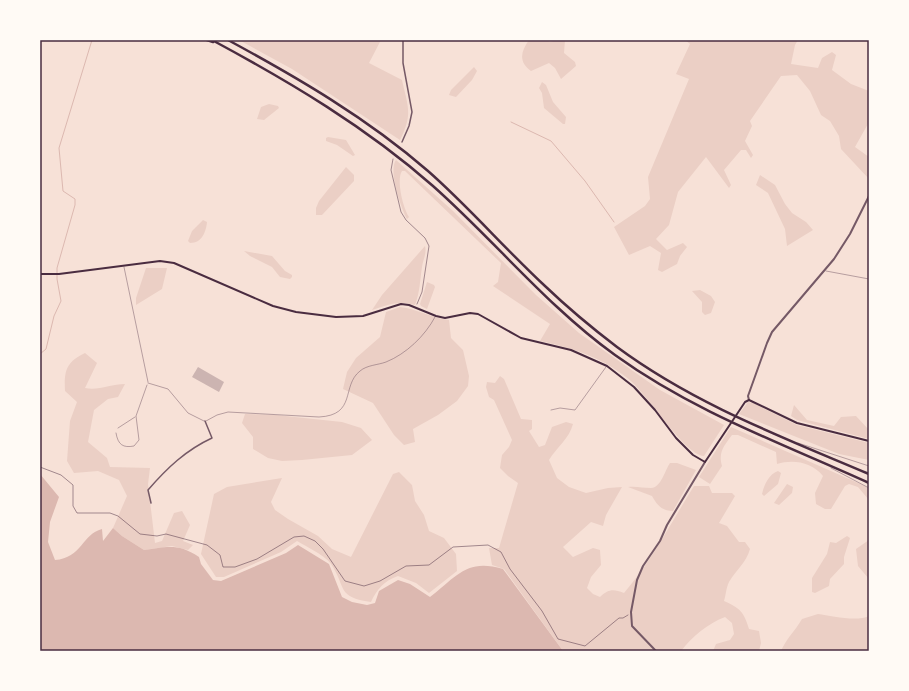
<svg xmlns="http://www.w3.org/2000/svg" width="909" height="691" viewBox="0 0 909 691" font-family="'Noto Sans',sans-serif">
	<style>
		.green { fill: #ebcfc5 }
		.water { fill: #dcb8b0 }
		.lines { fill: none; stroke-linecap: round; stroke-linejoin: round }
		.stream { stroke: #dcb8b0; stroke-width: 1 }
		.building { fill: #ccb4b1 }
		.path { stroke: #4a2c40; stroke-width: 0.5 }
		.service { stroke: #755966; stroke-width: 0.5 }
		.minor { stroke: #755966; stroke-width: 1.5 }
		.tertiary { stroke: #755966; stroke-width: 2 }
		.secondary { stroke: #4a2c40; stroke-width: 2 }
		.motorway { stroke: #4a2c40; stroke-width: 2.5 }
		.neatline { fill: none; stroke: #4a2c40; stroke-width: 1.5 }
	</style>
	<rect width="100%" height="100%" fill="#f7e1d7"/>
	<!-- green -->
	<path class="green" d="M239,40H381L369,63L402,80C408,107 413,114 400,140L292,69Z
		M529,40H547L550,42L556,40H565L564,53L575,62L576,66L561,79L555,68L549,63L531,71C518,62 521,51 529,40Z
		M685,40H798L795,45L791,64L818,68L822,58L832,52L836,55L832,70L851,84L869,91V122L855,147L869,157V179L841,149L839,136L830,121L821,115L810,91L797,75L781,76L750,121L752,126L745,141L753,155L751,158L746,150H741L724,170L731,185L729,188L706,157L678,192L669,225L656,239L667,250L683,243L687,247L680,256L677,264L662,272L658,270L661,253L650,246L629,255L614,227L645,206L650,199L648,177L689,79L676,74L690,44Z
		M474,67L477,71L472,80L456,97L449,95L451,90Z
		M542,82L546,85L553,102L566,117L565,124H563L544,108L542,93L539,88Z
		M269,104L278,106L279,108L264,120L257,119L261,107Z
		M328,137L346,140L355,155L353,156L337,145L326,141V138Z
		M396,160L453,211L536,295L579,333L660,390L724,425L704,456C683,454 647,392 626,377C599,356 572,348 540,341L550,324L493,286L498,282L501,263L405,171H402C396,180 403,208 409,217L407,219C401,208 388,171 396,160Z
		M346,167L354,175V181L322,215H316V208L319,201Z
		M760,175L775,185L785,204L792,213L806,222L813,230L787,246L785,229L768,193L756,185Z
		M203,220L207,222C206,232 202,243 190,243L188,241L192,231Z
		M425,246C427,254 423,259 422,267C420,280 420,292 415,305C399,300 387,305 372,310L382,295Z
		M244,251L272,256L285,271L292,275V277L290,279L280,277L272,267L250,256Z
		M146,268H167L162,289L136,305V298Z
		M427,282L434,285L435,287L427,309L421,306L420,304Z
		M700,290L711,296L715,302L711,313L705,315L702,312V302L692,291Z
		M400,307C417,309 432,318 449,320L451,338L463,350L469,376L468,386L457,401L438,415L413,429L415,442L404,445L394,435L373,403L343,389L347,372L356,358L380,337L386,312Z
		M85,353L97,363L85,388C98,391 111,384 125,384L118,397L108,399L94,410L88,442L107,458L110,467L150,468L148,484L155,543L162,541L174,513L182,511L190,525L183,541L193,545L188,550L172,546L144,550L122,536L113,528L127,496L119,480L98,471L74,473L67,461L70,421L77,402L65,391C64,371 66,362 85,353Z
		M500,376L504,379L521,419L532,420V429L529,431L539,447L545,445L552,427L566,422L573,424C569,439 557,447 549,460L557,478L569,487L586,493L608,488L622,487L606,515L603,526L591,522L563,547L573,557L593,548L600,550L601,565L591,577L587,588L593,594L600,597C609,589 613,589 624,593C652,560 671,523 694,486H709L712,493H732L735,496L719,523L727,526L739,542H745L750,549C746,563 736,570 729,582C726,588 726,595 724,601C740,608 744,612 749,629L759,631L761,643L759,651H713L716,644L730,640L734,634L732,623L725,617C707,624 693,636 681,651H563L504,569L492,565L489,548H499L518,483L508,476L500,468L502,455L509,447L512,440L494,400L489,397L486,387L487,382L495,383Z
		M748,402L753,403L797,425L869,443V460L839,454L739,414Z
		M794,405L807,420L834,426L841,417L856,416L869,430V439L797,420L791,416Z
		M245,414L276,415L342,422L361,428L372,440L352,455L302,460L282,461L268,458L253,449V437L242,423Z
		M731,427L865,486L869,489V500L858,487L849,484L845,486L831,509H825L816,504L815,493L823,476C812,462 793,459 777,464L776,452L738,435H732C724,446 718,452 722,466L710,484L699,477Z
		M670,463H677L696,470L673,511C662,511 657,505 652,496L628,487C636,486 643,488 651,488C661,488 665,470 670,463Z
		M778,471L781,473L778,484L764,496L762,494C764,485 769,474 778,471Z
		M399,472L412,485L415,501L424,515L429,531L444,538L456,554L457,571L429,593L416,583L398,576C384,581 377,589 371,602C336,597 347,588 331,564C327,557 306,546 297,541L281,552L224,577H216L201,554L214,494L227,487L282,478L271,502L275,510L288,519L318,536L332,549L351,557L393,474Z
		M787,484L793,487L792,493L779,505L774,503Z
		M847,536L850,538L844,557V564L830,579L829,586L815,593L812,592V578L827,554L830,542L836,543Z
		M869,540V579L858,566L856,549Z
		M818,614C831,616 857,622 869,616V651H781C786,639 795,631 802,619Z"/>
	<!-- water -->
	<path class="water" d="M40,474L59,497L50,522L48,542L55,560C82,558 82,534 102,529L103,541L113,528L122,536L144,550C167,547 178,543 199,557L201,564L213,580L221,581L286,553L298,545L329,564L342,597L352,602L367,605L375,603L379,591L398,580L410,584L430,597C457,576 467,558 503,569L563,651H40Z"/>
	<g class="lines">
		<!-- stream -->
		<path class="stream" d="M511,122L551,141L585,181L614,222
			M40,354L46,349L54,316L61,301L57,279V268L75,205V199L63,191L59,148L92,40"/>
	</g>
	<!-- building -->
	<path class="building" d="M198,367L224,382L219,392L192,377Z"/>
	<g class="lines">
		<!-- path -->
		<path class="path" d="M393,159L391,170L401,212L406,220L425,238L429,246L422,292L417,304
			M40,467L61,475L73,485V506L77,513H110L118,516L140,534L157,536L166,534L207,545L220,555L223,567H235L257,559L294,537L304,536L315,541L323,549L345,581L364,586L380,581L406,566L429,565L453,547L488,545L501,552L510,569L542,611L558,639L585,646L619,618H623L628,615"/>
		<!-- service -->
		<path class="service" d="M124,267L148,382
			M826,271L869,279
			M148,383L168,389L188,413L204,421
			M551,410L560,408L575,410L606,367
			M206,421L217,415L228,412L319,417C357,415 341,386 360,371C367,365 378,365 386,362C406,354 425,336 435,317
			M118,428L135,417
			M116,433C118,445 123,448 134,446L139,440L136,416L147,385
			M798,443L869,466
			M831,468L869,488"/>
		<!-- minor -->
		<path class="minor" d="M402,142L409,126L412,112L403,63V40
			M151,503L148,490C167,468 186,450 212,438L205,421"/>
		<!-- tertiary -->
		<path class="tertiary" d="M749,400L748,396L767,343L772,332L834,259L850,234L869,196
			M656,651L632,626L631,612L637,580L643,566L660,541L667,525L705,462"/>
		<!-- secondary -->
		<path class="secondary" d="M40,274H59L160,261L174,263L273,306L296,312L336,317L363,316L401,304L409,305L436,316L445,318L470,313L478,314L521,338L571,350L607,366L634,387L655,410L676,438L693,455L705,462L745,402L749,400L797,423L869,441"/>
		<!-- motorway -->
		<path class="motorway" d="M207,40L213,42
			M212,40C290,82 366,127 433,186C495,241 547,306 615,355C694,412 781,443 869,483
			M228,40C298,78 367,118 428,171C469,207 505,249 545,286C568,308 592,328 617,347C694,404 782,437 869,474"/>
	</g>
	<!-- border -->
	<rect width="909" height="691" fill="none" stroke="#fffaf5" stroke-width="82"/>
	<rect x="41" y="41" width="827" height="609" class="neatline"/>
</svg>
